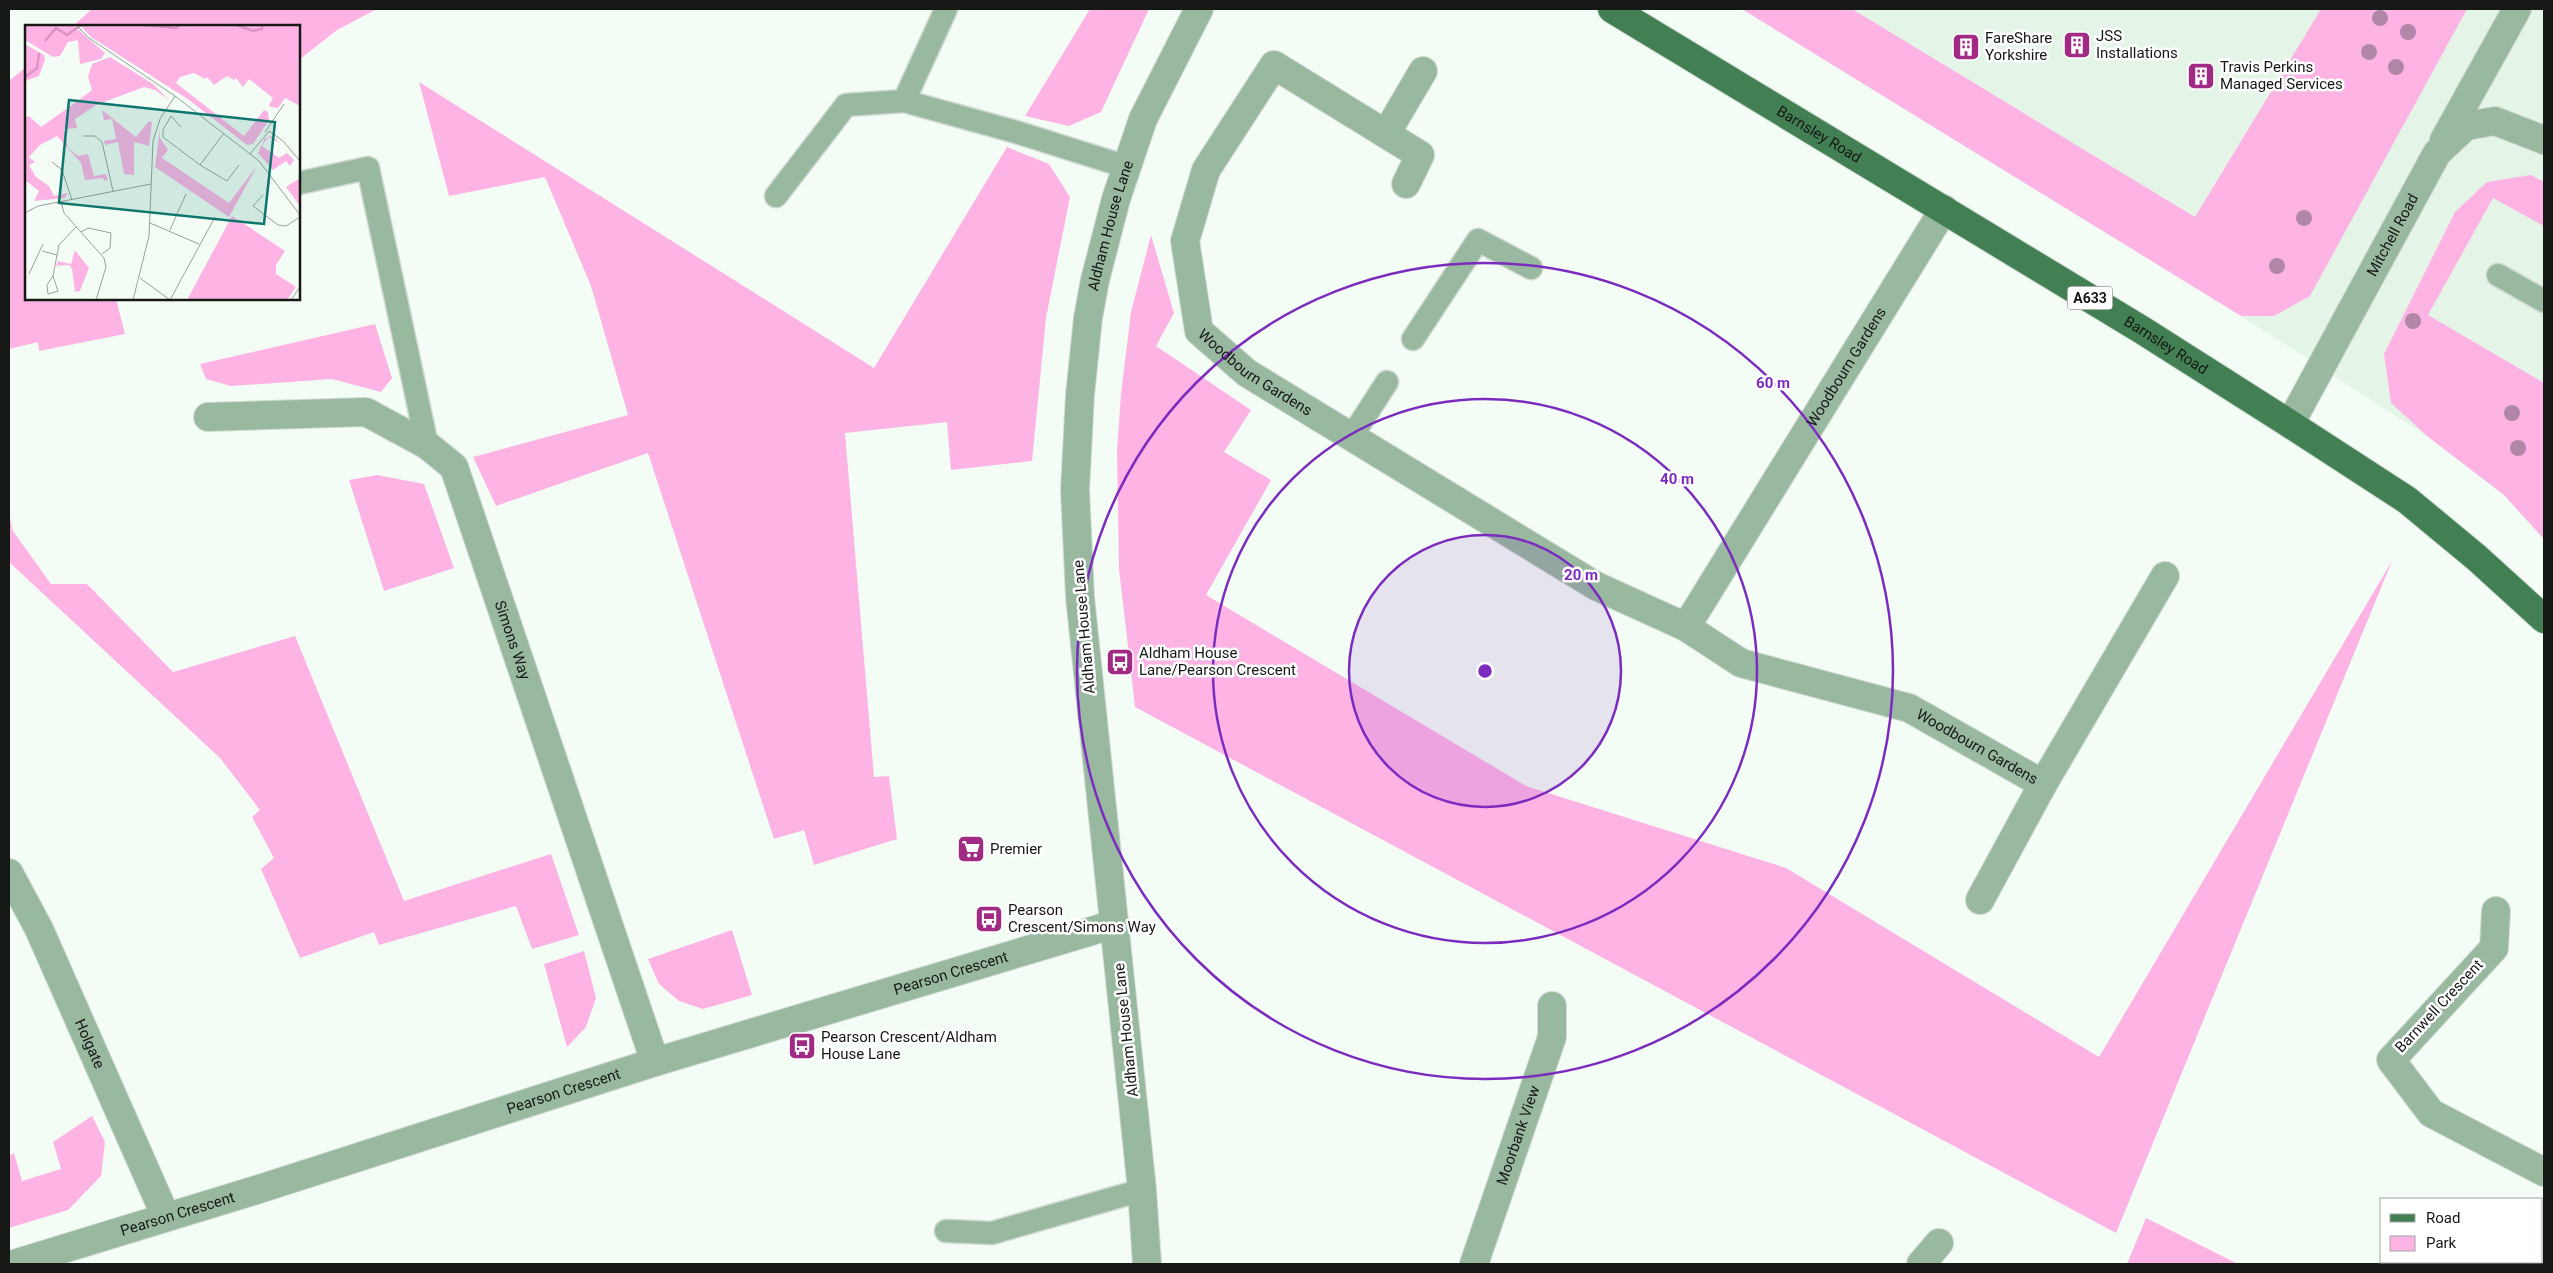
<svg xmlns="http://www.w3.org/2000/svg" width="2553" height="1273" viewBox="0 0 2553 1273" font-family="Roboto,sans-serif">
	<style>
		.built { fill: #e4f5e7 }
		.green { fill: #fdb4e5 }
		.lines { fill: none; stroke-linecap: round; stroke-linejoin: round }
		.service-casing { stroke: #cfd8d1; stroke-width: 25 }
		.minor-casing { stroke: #cfd8d1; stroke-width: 30 }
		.tertiary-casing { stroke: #cfd8d1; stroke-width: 30 }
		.primary-casing { stroke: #cfd8d1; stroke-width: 30 }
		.service { stroke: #98b89f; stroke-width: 22 }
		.minor { stroke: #98b89f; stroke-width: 28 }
		.tertiary { stroke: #98b89f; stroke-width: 28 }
		.primary { stroke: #428054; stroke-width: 28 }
		.tree { fill: #b186a6 }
		.ring { fill: none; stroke: #7b2cbf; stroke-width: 2.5 }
		.labels { text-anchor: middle; stroke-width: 5; stroke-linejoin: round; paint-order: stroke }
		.shield { fill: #fff; stroke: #5b5d5b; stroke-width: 1 }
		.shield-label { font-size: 14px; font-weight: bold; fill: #151815 }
		.poi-label { font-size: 15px; fill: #151815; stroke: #fff; text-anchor: start }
		.street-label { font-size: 15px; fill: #151815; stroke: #fff }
		.inset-river { fill: none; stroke: #dd93c5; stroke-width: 2.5 }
		.inset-road { fill: none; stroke: #9aa19b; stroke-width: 1 }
		.view { fill: #0f766e; fill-opacity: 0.15; stroke: #0f766e; stroke-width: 2.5 }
		.inset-edge { fill: none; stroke: #151815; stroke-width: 2.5 }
		.centre { fill: #7b2cbf; stroke: #fff; stroke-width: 2.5 }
		.ring-label { font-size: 15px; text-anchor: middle; font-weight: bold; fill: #7b2cbf; stroke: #fff; stroke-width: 5; stroke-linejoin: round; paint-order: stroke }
	</style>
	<rect width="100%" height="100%" fill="#f3fdf5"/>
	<!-- built -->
	<path class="built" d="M1742,9H2544V540L2504,495L2427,436L2241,316Z"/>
	<!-- green -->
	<path class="green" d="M92,9H377L337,30L299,60V26H73Z
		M1090,9H1149L1101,112L1069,126L1025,116Z
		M1742,9H1852L2195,217L2321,9H2467L2310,296L2274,316H2241Z
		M26,67V299H116L125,334L39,351L38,342L9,349V81Z
		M419,82L874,368L1007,147L1049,164L1070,197L1046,318L1032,461L951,470L947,422L845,433L874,777L889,776L897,839L814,865L804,830L774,839L648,453L496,506L473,457L628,415L591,286L545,177L449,196Z
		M2531,175L2544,182V226L2493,198L2428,315L2544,383V539L2504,495L2427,436L2391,403L2384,354L2455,212L2487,182Z
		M1151,235L1174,313L1156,346L1251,410L1224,452L1271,480L1206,595L1526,786L1786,868L2099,1057L2392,561L2116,1233L1135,707L1119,569L1117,450L1121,394L1131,312Z
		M375,324L392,378L381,392L332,379L231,386L206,379L200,364Z
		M377,475L424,484L454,568L384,591L349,480Z
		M9,514L13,531L51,584H87L173,672L295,636L404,901L551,854L579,935L532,949L516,906L379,945L374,932L300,958L261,869L274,858L252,817L260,810L220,758L9,562Z
		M732,930L752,995L703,1009L679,1001L659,984L648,959Z
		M584,951L596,998L586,1027L567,1047L544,964Z
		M92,1116L105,1142L101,1176L68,1210L9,1228V1156L14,1153L22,1181L61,1169L53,1142Z
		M2146,1218L2238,1264H2127Z"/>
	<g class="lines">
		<!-- service casing -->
		<g class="service-casing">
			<path id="service" d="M904,101L946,9
				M299,183L368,168L427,445
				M776,196L846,105L904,101L1016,132L1127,167
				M2498,275L2544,301
				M1413,339L1478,240L1531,268
				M1352,436L1387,382
				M946,1231L992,1233L1142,1190"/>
		</g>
		<!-- minor casing -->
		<g class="minor-casing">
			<g id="minor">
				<path d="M1386,134L1423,71"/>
				<path d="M2444,140L2517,9"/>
				<path id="s1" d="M1406,184L1420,155L1274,65L1206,170L1185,241L1199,331L1247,373L1596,586L1686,627L1944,209"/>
				<path id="s2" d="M208,417L366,412L427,445L454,467L655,1062"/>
				<path id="s3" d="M2290,424L2437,153L2466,126L2495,121L2544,140"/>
				<path id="s4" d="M1686,627L1741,663L1909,708L2043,784L2165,576"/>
				<path id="s5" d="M9,873L39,929L166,1217"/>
				<path d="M1980,900L2043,784"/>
				<path d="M2496,911L2494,948L2391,1060L2431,1113L2544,1172"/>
				<path id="s6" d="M14,1264L256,1190L655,1062L1115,924"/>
				<path id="s7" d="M1474,1264L1552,1037V1006"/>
				<path d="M1921,1264L1939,1243"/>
			</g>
		</g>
		<!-- tertiary casing -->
		<g class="tertiary-casing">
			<g id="tertiary">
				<path id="s8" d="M1147,1264L1142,1190L1080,597L1075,490L1080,395L1088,318L1095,280L1116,199L1143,119L1199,9"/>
			</g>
		</g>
		<!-- primary casing -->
		<g class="primary-casing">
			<g id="primary">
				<path id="s9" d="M1612,9L2142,330L2290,424L2407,500L2477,558L2544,619"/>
			</g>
		</g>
		<!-- service -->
		<use href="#service" class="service"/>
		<!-- minor -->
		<use href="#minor" class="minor"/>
		<!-- tertiary -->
		<use href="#tertiary" class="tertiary"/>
		<!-- primary -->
		<use href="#primary" class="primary"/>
	</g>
	<!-- trees -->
	<g class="tree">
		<circle cx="2380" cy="18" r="8"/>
		<circle cx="2408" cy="32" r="8"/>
		<circle cx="2369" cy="52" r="8"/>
		<circle cx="2396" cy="67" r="8"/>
		<circle cx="2304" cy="218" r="8"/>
		<circle cx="2277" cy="266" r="8"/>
		<circle cx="2413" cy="321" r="8"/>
		<circle cx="2512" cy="413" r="8"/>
		<circle cx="2518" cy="448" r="8"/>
	</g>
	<!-- distance rings -->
	<circle cx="1485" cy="671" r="136" fill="#7b2cbf" fill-opacity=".12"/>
	<g class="ring">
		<circle cx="1485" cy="671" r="136"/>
		<circle cx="1485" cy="671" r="272"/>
		<circle cx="1485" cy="671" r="408"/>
	</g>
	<!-- icons -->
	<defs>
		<g id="building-square" transform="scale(1.4375)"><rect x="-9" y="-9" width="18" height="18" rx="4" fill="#a12b84" stroke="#fff"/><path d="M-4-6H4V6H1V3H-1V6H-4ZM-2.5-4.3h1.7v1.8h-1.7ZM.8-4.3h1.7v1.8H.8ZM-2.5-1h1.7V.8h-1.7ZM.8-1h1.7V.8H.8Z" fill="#fff"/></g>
		<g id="bus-square" transform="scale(1.4375)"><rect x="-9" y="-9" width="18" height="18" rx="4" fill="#a12b84" stroke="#fff"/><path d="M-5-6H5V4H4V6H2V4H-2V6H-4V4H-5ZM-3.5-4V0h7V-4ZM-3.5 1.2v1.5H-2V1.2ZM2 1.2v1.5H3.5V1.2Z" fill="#fff"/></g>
		<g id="supermarket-square" transform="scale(1.4375)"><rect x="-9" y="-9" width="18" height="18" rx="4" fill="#a12b84" stroke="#fff"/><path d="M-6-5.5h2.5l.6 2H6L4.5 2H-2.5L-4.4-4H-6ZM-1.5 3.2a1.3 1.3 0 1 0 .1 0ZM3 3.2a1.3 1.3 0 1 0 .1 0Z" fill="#fff"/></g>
	</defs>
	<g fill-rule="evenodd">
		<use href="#building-square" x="2077" y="45"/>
		<use href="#building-square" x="1966" y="47"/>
		<use href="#building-square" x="2201" y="76"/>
		<use href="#bus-square" x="1120" y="662"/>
		<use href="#supermarket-square" x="971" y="849"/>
		<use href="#bus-square" x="989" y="919"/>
		<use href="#bus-square" x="802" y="1046"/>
	</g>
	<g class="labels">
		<!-- shield labels -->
		<rect class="shield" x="2067.5" y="286.5" width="45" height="23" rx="4"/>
		<g class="shield-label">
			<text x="2090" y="303">A633</text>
		</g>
		<!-- poi labels -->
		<g class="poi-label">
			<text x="2096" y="41">JSS<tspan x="2096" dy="17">Installations</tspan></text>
			<text x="1985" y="43">FareShare<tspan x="1985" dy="17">Yorkshire</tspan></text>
			<text x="2220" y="72">Travis Perkins<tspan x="2220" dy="17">Managed Services</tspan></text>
			<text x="1139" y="658">Aldham House<tspan x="1139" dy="17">Lane/Pearson Crescent</tspan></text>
			<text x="990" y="854">Premier</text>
			<text x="1008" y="915">Pearson<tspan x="1008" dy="17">Crescent/Simons Way</tspan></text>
			<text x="821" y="1042">Pearson Crescent/Aldham<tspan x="821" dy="17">House Lane</tspan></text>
		</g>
		<!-- street labels -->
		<g class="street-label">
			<text dy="5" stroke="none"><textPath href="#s9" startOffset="242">Barnsley Road</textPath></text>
			<text dy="5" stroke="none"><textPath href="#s8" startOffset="1045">Aldham House Lane</textPath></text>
			<text dy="5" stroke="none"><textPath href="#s3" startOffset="215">Mitchell Road</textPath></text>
			<text dy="5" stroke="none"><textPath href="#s9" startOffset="648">Barnsley Road</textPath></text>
			<text dy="5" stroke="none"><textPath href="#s1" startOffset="1371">Woodbourn Gardens</textPath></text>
			<text dy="5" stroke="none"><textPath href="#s1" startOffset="564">Woodbourn Gardens</textPath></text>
			<text transform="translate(1084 627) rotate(-95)" y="5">Aldham House Lane</text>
			<text dy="5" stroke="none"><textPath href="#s2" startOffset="445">Simons Way</textPath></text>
			<text dy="5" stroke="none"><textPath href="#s4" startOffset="318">Woodbourn Gardens</textPath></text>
			<text dy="5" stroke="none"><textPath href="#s6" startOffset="981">Pearson Crescent</textPath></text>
			<text transform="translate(2439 1006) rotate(-47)" y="5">Barnwell Crescent</text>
			<text transform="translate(1126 1030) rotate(-96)" y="5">Aldham House Lane</text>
			<text dy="5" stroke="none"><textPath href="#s5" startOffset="189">Holgate</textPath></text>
			<text dy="5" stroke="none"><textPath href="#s6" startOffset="576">Pearson Crescent</textPath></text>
			<text dy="5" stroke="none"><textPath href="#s7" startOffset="136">Moorbank View</textPath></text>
			<text dy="5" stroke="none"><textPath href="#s6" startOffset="171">Pearson Crescent</textPath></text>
		</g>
	</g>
	<!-- overview -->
	<g transform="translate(25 25)">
		<rect width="275" height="275" fill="#f3fdf5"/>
		<path d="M0,0H48L80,28L76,34L55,39L53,15L43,17L35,31L28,32L0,15ZM55,0H275V81L260,73L253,83L246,82L244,80L248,73L224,54L218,62L211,53L209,55L202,51L189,60L182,52L180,54L169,48L155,52L151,58L219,111L239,85L243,87L244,95L228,119L222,120L164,75L66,12ZM0,19L19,30L20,35L14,51L0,56ZM85,32L128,59L144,75L130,65L119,62L71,80L50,94L52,103L39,104L43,123L53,131L63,129L69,151L81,149L83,155L79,156L78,153L60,155L56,138L32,111L15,120L4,132L10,137L4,140L11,152L24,161L29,171L43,168L40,173L9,176L14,166L0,155V93L4,91L16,102L47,80L67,65L63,52L67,39ZM77,85L111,112L124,96L127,97L124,121L109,117V150L99,149L93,117L80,120L79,116L91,114L87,94L79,95ZM135,104V113L143,125L137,133L204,178L232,141L204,192L130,142ZM247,111L255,118L243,112L237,121L254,133L262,128L269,135L265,141L261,136L248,145L233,128L240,113ZM275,153V181L261,162ZM207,191L260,226L251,240V249L271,262L262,275H162ZM50,225L64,243L55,266L50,267L47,244L44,240L31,241L33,236L46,239Z" fill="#fdb4e5"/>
		<path class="inset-river" d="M119,0L151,3L155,0M212,0L228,6L237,4V0M20,16L31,3L42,10L56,0M0,52L12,43L14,28"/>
		<path class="inset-road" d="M51,0L64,13L150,71L234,136L275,190M156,102L146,91L138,105V112L175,140L199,108M240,107L259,79M58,111H70L77,117L88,166M225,129L244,106L258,116L275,136M27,137L37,145L47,175M175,140L202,156L214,140M238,170L228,181L253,200L261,201L275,192M36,177L39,188L79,233L81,242L71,275M0,188L13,181L126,159M125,198L174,219M145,205L161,169M56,207L63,203L86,208L85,223L77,229M17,226L32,230M4,249L18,219M28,251L22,260L23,269L33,266L28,251L34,220L51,202M115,253L145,275M108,275L124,211L128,116L135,94L150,71M145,275L190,192M266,275L275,262"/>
		<path class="view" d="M44,75L250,97L239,199L34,178Z"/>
		<rect width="275" height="275" class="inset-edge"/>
	</g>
	<circle cx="1485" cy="671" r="8" class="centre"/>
	<g class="ring-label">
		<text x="1773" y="388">60 m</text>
		<text x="1677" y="484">40 m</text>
		<text x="1581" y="580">20 m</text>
	</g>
	<!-- border -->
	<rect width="2553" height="1273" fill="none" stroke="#151815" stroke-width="20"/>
	<!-- legend -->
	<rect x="2380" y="1198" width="162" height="65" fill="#ffffff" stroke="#a1a3a1"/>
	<rect x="2390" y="1214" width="25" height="8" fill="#428054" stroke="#a1a3a1"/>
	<text x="2426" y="1223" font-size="15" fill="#151815">Road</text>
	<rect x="2390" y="1236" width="25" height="15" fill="#fdb4e5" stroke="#a1a3a1"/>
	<text x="2426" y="1248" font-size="15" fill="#151815">Park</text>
</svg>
